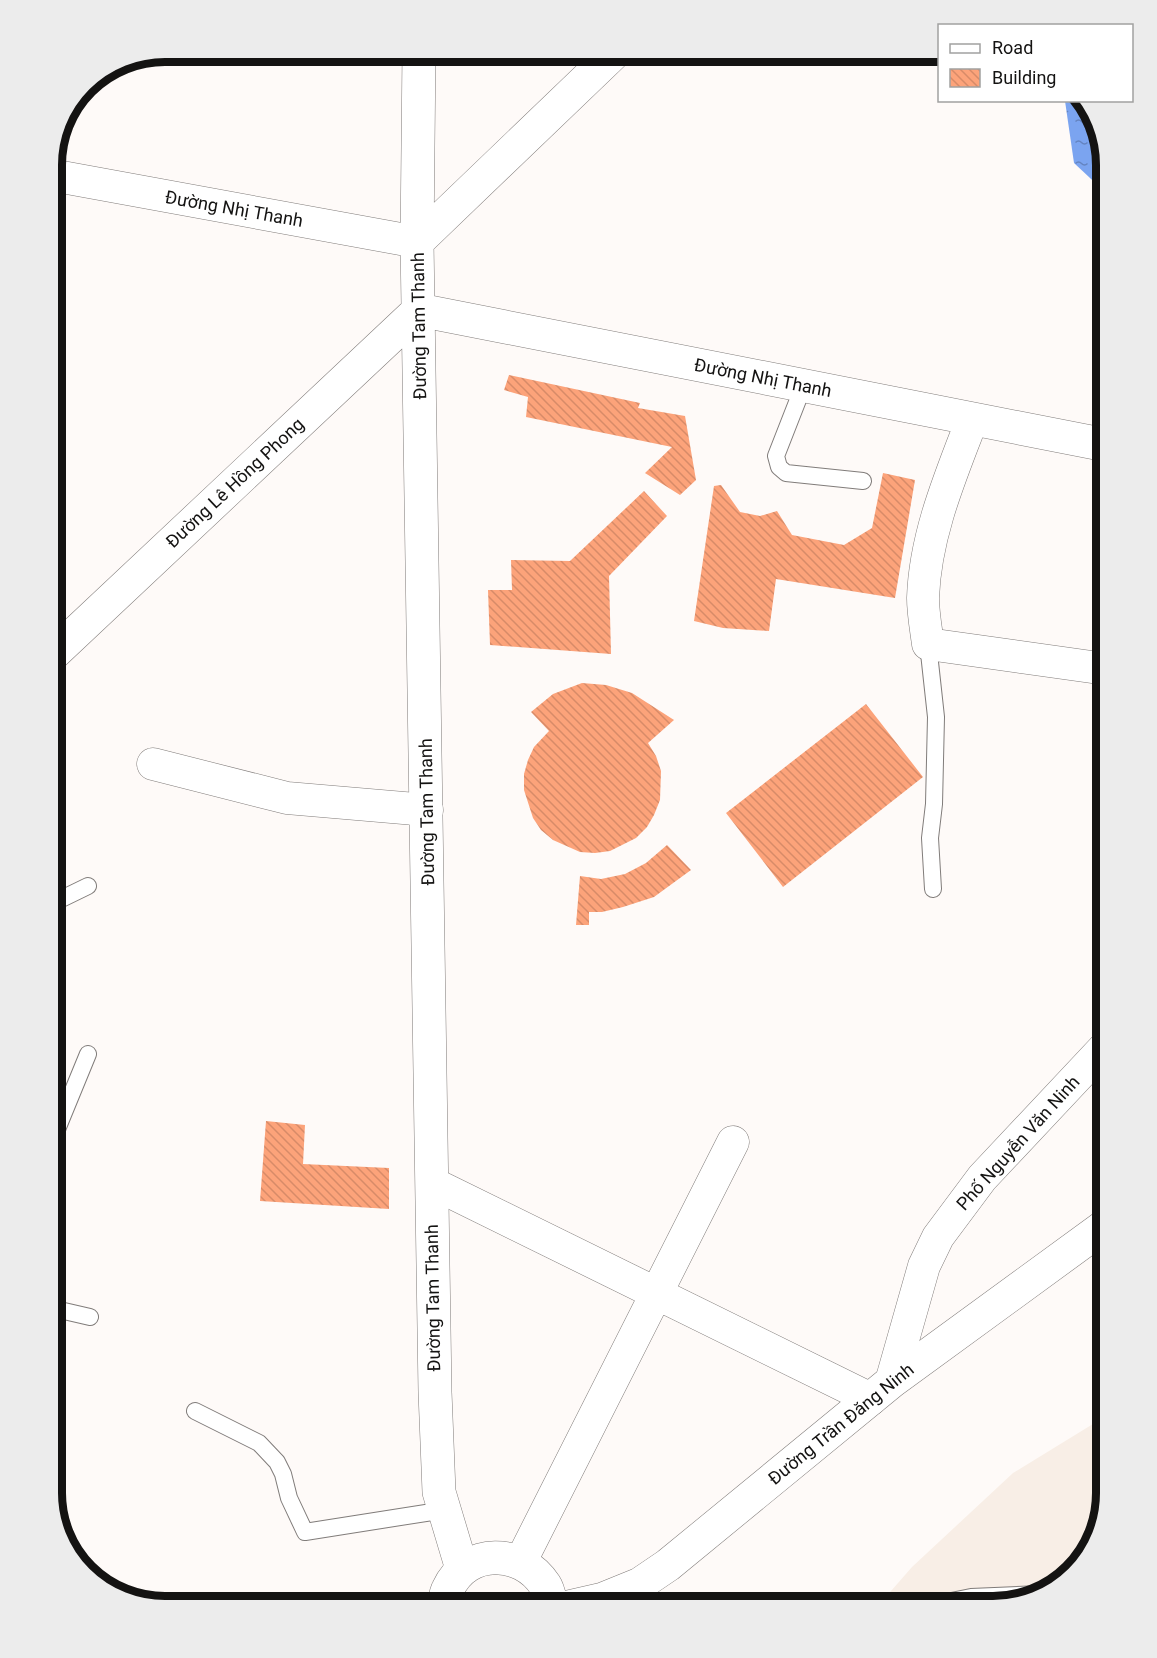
<svg xmlns="http://www.w3.org/2000/svg" width="1157" height="1658" viewBox="0 0 1157 1658" font-family="Roboto,sans-serif">
	<style>
		.built { fill: #f8eee6 }
		.water { fill: url(#water-ripples) }
		.building { fill: url(#building-back-hatch) }
		.lines { fill: none; stroke-linecap: round; stroke-linejoin: round }
		.lane-casing { stroke: #807c7a; stroke-width: 18 }
		.street-casing { stroke: #807c7a; stroke-width: 33 }
		.secondary-casing { stroke: #807c7a; stroke-width: 34 }
		.primary-casing { stroke: #807c7a; stroke-width: 34 }
		.lane { stroke: #fff; stroke-width: 16 }
		.street { stroke: #fff; stroke-width: 32 }
		.secondary { stroke: #fff; stroke-width: 33 }
		.primary { stroke: #fff; stroke-width: 33 }
		.labels { text-anchor: middle; stroke-width: 6; stroke-linejoin: round; paint-order: stroke }
		.street-label { font-size: 18px; fill: #141312; stroke: #fff }
		.rim { fill: none; stroke: #141312; stroke-width: 8 }
	</style>
	<defs>
		<pattern id="water-ripples" width="26" height="14" patternUnits="userSpaceOnUse" patternTransform="scale(1.5)"><rect width="26" height="14" fill="#7ba4f0"/><path d="M2 4q2-2 4 0t4 0M15 11q2-2 4 0t4 0" fill="none" stroke="#6484c1"/></pattern>
		<pattern id="building-back-hatch" width="6" height="6" patternUnits="userSpaceOnUse" patternTransform="scale(1.5)"><rect width="6" height="6" fill="#fca37a"/><path d="M-1 5l2 2M0 0l6 6M5-1l2 2" fill="none" stroke="#d78b68"/></pattern>
	</defs>
	<rect width="100%" height="100%" fill="#fefaf8"/>
	<!-- built -->
	<path class="built" d="M1106,1416V1493L1091,1550L1049,1592L992,1607H877L912,1567L1013,1473Z"/>
	<!-- water -->
	<path class="water" d="M1065,101H1083C1101,118 1106,168 1106,193L1074,163Z"/>
	<!-- building -->
	<path class="building" d="M509,375L640,403L638,408L685,416L696,480L680,495L645,473L672,447L526,417L528,397L504,390Z
		M883,473L915,480L895,598L776,579L769,631L723,628L694,621L714,486L721,485L740,512L760,516L777,511L792,535L844,545L872,528Z
		M644,491L667,516L609,576L611,654L490,645L488,590H512L511,560L570,561Z
		M582,683L606,685L632,693L674,720L648,743L656,756L661,771L660,800L654,815L647,827L636,838L610,851L595,853L580,852L553,840L541,830L533,818L524,790V774L528,760L534,747L549,731L531,712L553,694Z
		M866,704L923,777L783,887L726,813Z
		M667,845L691,870L654,897L623,907L602,912H589V925H576L580,876L601,879L625,874L646,863Z
		M266,1121L305,1125L303,1164L389,1168V1209L260,1201Z"/>
	<g class="lines">
		<!-- lane casing -->
		<g class="lane-casing">
			<path id="lane" d="M803,387L776,456L779,467L786,473L863,481
				M928,644L936,717L934,804L930,838L933,889
				M51,904L88,886
				M51,1144L88,1054
				M51,1308L90,1317
				M195,1411L259,1443L277,1462L283,1474L289,1498L305,1532L445,1510
				M922,1607L971,1597L1041,1594"/>
		</g>
		<!-- street casing -->
		<g class="street-casing">
			<path id="street" d="M51,175L417,242
				M972,420C950,477 925,536 923,598C923,613 926,629 928,644L1106,669
				M153,764L287,798L427,810
				M432,1183L871,1399
				M891,1382L924,1266L938,1237L982,1178L1106,1046
				M520,1563L733,1142"/>
		</g>
		<!-- secondary casing -->
		<g class="secondary-casing">
			<path id="secondary" d="M419,51L417,242L435,1392L439,1492L462,1569
				M417,242L616,51
				M51,656L419,310L1106,445"/>
		</g>
		<!-- primary casing -->
		<g class="primary-casing">
			<path id="primary" d="M444,1607C445,1601 445,1594 448,1589C467,1547 522,1549 545,1585C549,1591 550,1600 552,1607
				M568,1607L603,1599L640,1584L668,1565L891,1382L1106,1225"/>
		</g>
		<!-- lane -->
		<use href="#lane" class="lane"/>
		<!-- street -->
		<use href="#street" class="street"/>
		<!-- secondary -->
		<use href="#secondary" class="secondary"/>
		<!-- primary -->
		<use href="#primary" class="primary"/>
	</g>
	<g class="labels">
		<!-- street labels -->
		<g class="street-label">
			<text transform="translate(234 209) rotate(10)" y="6">Đường Nhị Thanh</text>
			<text transform="translate(419 326) rotate(-91)" y="6">Đường Tam Thanh</text>
			<text transform="translate(763 378) rotate(11)" y="6">Đường Nhị Thanh</text>
			<text transform="translate(235 483) rotate(-43)" y="6">Đường Lê Hồng Phong</text>
			<text transform="translate(427 812) rotate(-91)" y="6">Đường Tam Thanh</text>
			<text transform="translate(1018 1143) rotate(-48)" y="6">Phố Nguyễn Văn Ninh</text>
			<text transform="translate(433 1298) rotate(-91)" y="6">Đường Tam Thanh</text>
			<text transform="translate(841 1424) rotate(-39)" y="6">Đường Trần Đăng Ninh</text>
		</g>
	</g>
	<!-- crop -->
	<path d="M0 0H1157V1658H0ZM165 62H993A103 103 0 0 1 1096 165V1493A103 103 0 0 1 993 1596H165A103 103 0 0 1 62 1493V165A103 103 0 0 1 165 62Z" fill="#ececec" fill-rule="evenodd"/>
	<path class="rim" d="M165 62H993A103 103 0 0 1 1096 165V1493A103 103 0 0 1 993 1596H165A103 103 0 0 1 62 1493V165A103 103 0 0 1 165 62Z"/>
	<!-- legend -->
	<rect x="938" y="24" width="195" height="78" fill="#ffffff" stroke="#a1a1a0" stroke-width="1.5"/>
	<rect x="950" y="44" width="30" height="9" fill="#ffffff" stroke="#a1a1a0" stroke-width="1.5"/>
	<text x="992" y="54" font-size="18" fill="#141312">Road</text>
	<rect x="950" y="69" width="30" height="18" fill="url(#building-back-hatch)" stroke="#a1a1a0" stroke-width="1.5"/>
	<text x="992" y="84" font-size="18" fill="#141312">Building</text>
</svg>
